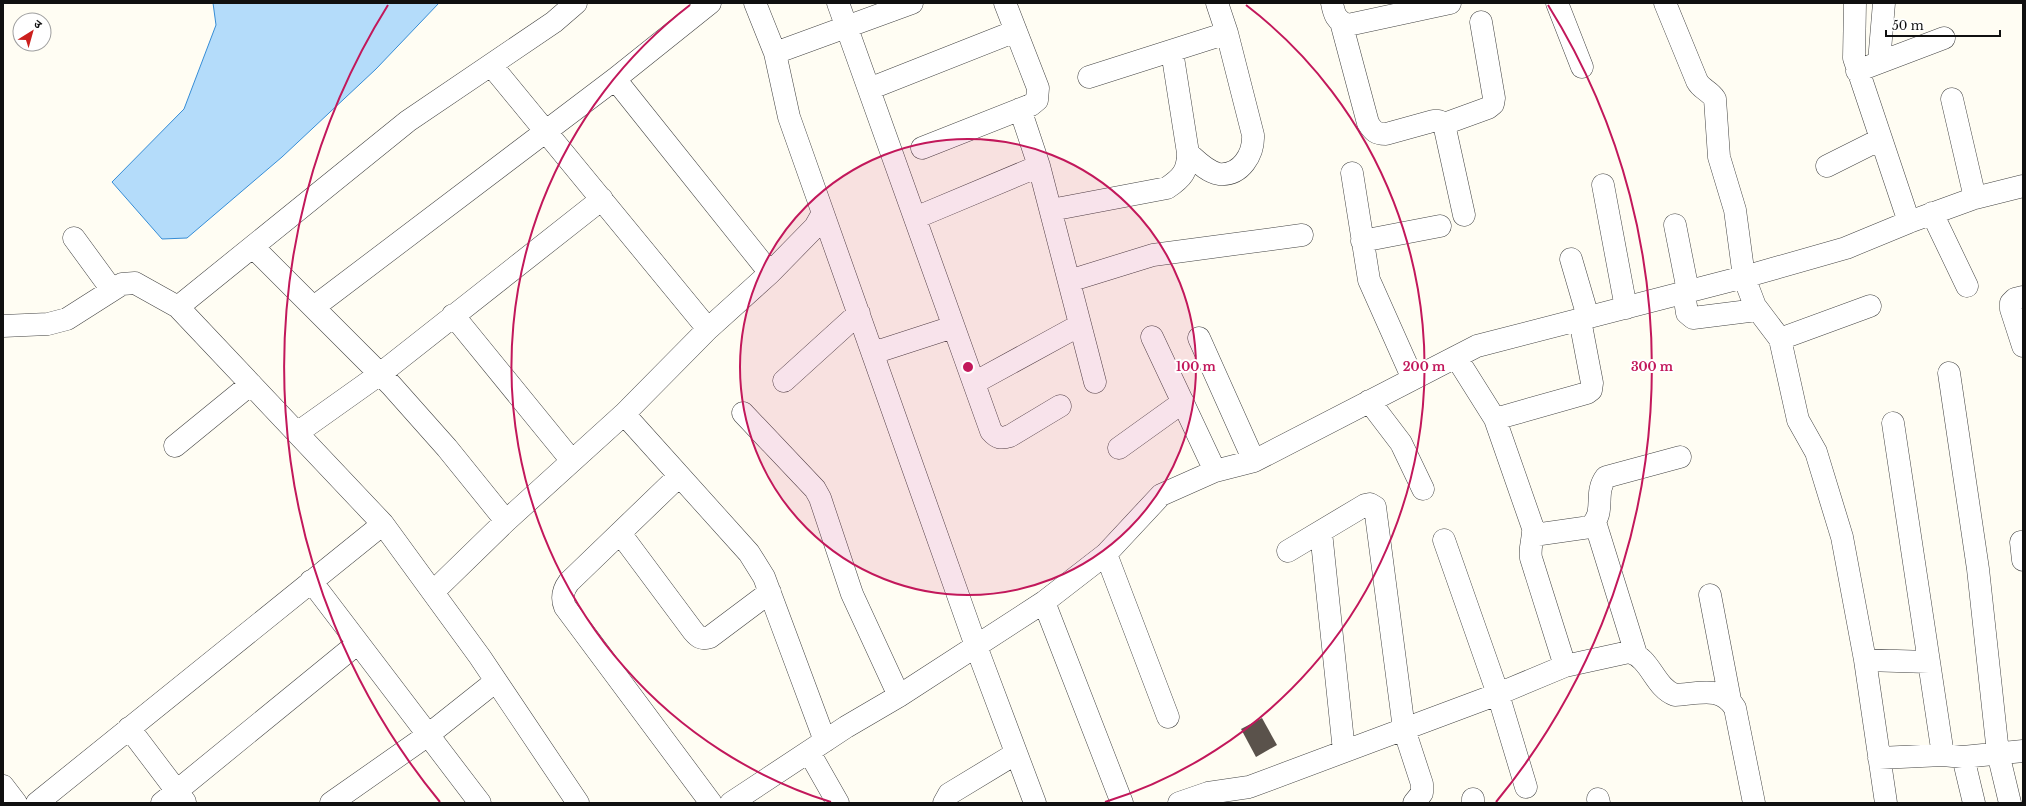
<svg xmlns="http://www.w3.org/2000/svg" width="2026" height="806" viewBox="0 0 2026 806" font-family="'Libre Baskerville','Noto Sans Devanagari',serif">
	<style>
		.water { fill: #b4dcfa; stroke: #368dd6 }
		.building { fill: #5a524b }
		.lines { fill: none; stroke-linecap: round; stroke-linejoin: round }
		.minor-casing { stroke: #434343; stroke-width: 23 }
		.minor { stroke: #fff; stroke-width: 22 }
		.ring { fill: none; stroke: #c2185b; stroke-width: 2 }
		.centre { fill: #c2185b; stroke: #fff; stroke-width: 2 }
		.ring-label { font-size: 12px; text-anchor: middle; font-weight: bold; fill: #c2185b; stroke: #fff; stroke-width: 4; stroke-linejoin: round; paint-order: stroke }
	</style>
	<rect width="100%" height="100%" fill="#fffdf3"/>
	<!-- water -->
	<path class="water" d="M213,3H439L376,69L282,157L187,238L162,239L112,182L184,109L216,25Z"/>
	<!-- building -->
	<path class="building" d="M1262,718L1277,745L1256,757L1241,729Z"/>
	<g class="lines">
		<!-- minor casing -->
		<g class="minor-casing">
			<path id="minor" d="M755,3L775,53L789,117L976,646L1035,803
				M838,3L991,431C997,438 1001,439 1010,436L1060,406
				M1332,3C1334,14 1336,21 1348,25L1450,3
				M1557,3L1582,67
				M1665,3L1697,81C1701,89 1710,91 1715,99L1719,157L1735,210L1744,277L1755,306L1780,339L1798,420L1816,452L1842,537L1865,660L1886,803
				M1855,3L1854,58L1909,222
				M1341,22L1368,123C1373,131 1376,134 1386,134L1433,121H1439L1444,124L1464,215
				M775,53L912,3
				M1879,62L1884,3
				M491,65L708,329
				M1857,71L1944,38
				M1089,77L1227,33
				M615,79L770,273
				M869,89L1016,31
				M1952,99L1975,198
				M1020,109L1039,166L1095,382
				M1444,124L1488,108L1493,104L1494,98L1481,22
				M922,148L1031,105L1037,100L1038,88L1005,3
				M1188,153C1197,161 1207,172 1219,174C1241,176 1254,154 1253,135L1227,33L1217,3
				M1827,166L1881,139
				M1352,173L1369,280L1413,379
				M1603,185L1626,308
				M1051,210L1167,188C1182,178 1188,171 1188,153L1172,51
				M1932,213L1967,286
				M915,218L1039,166
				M1675,225L1688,291
				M74,238L112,290
				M1362,241L1440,226
				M253,247L391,385L447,448L506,521
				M1571,259L1588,317
				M1069,281L1153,255L1302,235
				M1684,293L1687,313L1693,318L1757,310
				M2023,297L2015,299L2011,303V309L2023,346
				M178,307L408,121L554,22L576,3
				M314,307L615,79L710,3
				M453,315L572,461
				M3,326L48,324L67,319L122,284L135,283L178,307L383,524L480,657L578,803
				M1152,337L1215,471
				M1199,338L1254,461
				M1780,339L1870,306
				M873,353L953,327
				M1456,357L1495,419L1533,528C1534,538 1529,547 1531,558L1565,666
				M1949,373L1978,569L1998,753L2010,803
				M784,381L859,313
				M974,383L1080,325
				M1369,401L1401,443L1423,489
				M743,413L815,489L820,498L852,594L899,696
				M624,414L749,553L764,577L825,741
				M1495,419L1587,393L1591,390L1592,383L1580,320
				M1893,423L1943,755
				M297,433L380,374L602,199
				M175,446L251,384
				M1119,448L1183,402
				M679,476L569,582C563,590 561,597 565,607L711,803
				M1595,522L1636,654
				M1321,532L1344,751
				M620,533L693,631C698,637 701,640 710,637L770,592
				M1534,535L1590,527C1607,512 1593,494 1606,477L1680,457
				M1444,540L1498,694L1526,787
				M2021,542L2023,560
				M1288,551L1365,505L1370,504L1375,507L1404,729L1422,784V793L1414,803
				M1106,554L1168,717
				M311,581L480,803
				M433,592L506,521L624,414L708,329L770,273L815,227L823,213
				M1710,595L1730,700
				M1044,602L1122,803
				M1865,660L1929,662
				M129,728L185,802
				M809,752L838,803
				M1963,757L1974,803
				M1879,758L1943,755L1963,757L2023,751
				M3,786L16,803
				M1473,799V803
				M1598,799L1599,803
				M37,803L383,524
				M162,803L358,643
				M331,803L428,735L496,681
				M731,803L846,727L899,696L1044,602L1106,554L1161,495L1215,471L1254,461L1477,346L1744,277L1846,248L1909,222L1975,198L2023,186
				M944,803L949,794L1015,754
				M1179,803L1208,793L1249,787L1498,694L1565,666L1629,652C1651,658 1654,687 1675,695C1699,694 1721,685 1735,708L1754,803"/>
		</g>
		<!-- minor -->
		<use href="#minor" class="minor"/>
	</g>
	<!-- distance rings -->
	<circle cx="968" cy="367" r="228" fill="#c2185b" fill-opacity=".12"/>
	<g class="ring">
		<circle cx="968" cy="367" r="228"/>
		<path d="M831 802A456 456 0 0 1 690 5M1246 5A456 456 0 0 1 1105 802"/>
		<path d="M440 802A684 684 0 0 1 388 5M1548 5A684 684 0 0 1 1496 802"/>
	</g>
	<circle cx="968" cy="367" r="6" class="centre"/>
	<g class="ring-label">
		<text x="1196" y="371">100 m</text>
		<text x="1424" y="371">200 m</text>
		<text x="1652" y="371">300 m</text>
	</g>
	<!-- border -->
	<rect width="2026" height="806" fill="none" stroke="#101010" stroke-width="8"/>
	<!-- north arrow -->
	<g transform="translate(32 32) rotate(37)"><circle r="19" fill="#ffffff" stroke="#9f9f9f"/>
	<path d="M0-3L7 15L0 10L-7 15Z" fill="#cb1f1d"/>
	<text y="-6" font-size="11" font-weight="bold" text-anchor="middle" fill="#101010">उ</text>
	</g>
	<!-- scale -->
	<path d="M1886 30v6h114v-6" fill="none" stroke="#101010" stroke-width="2"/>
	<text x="1892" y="30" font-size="12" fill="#101010" stroke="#ffffff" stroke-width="3" paint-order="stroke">50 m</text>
</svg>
